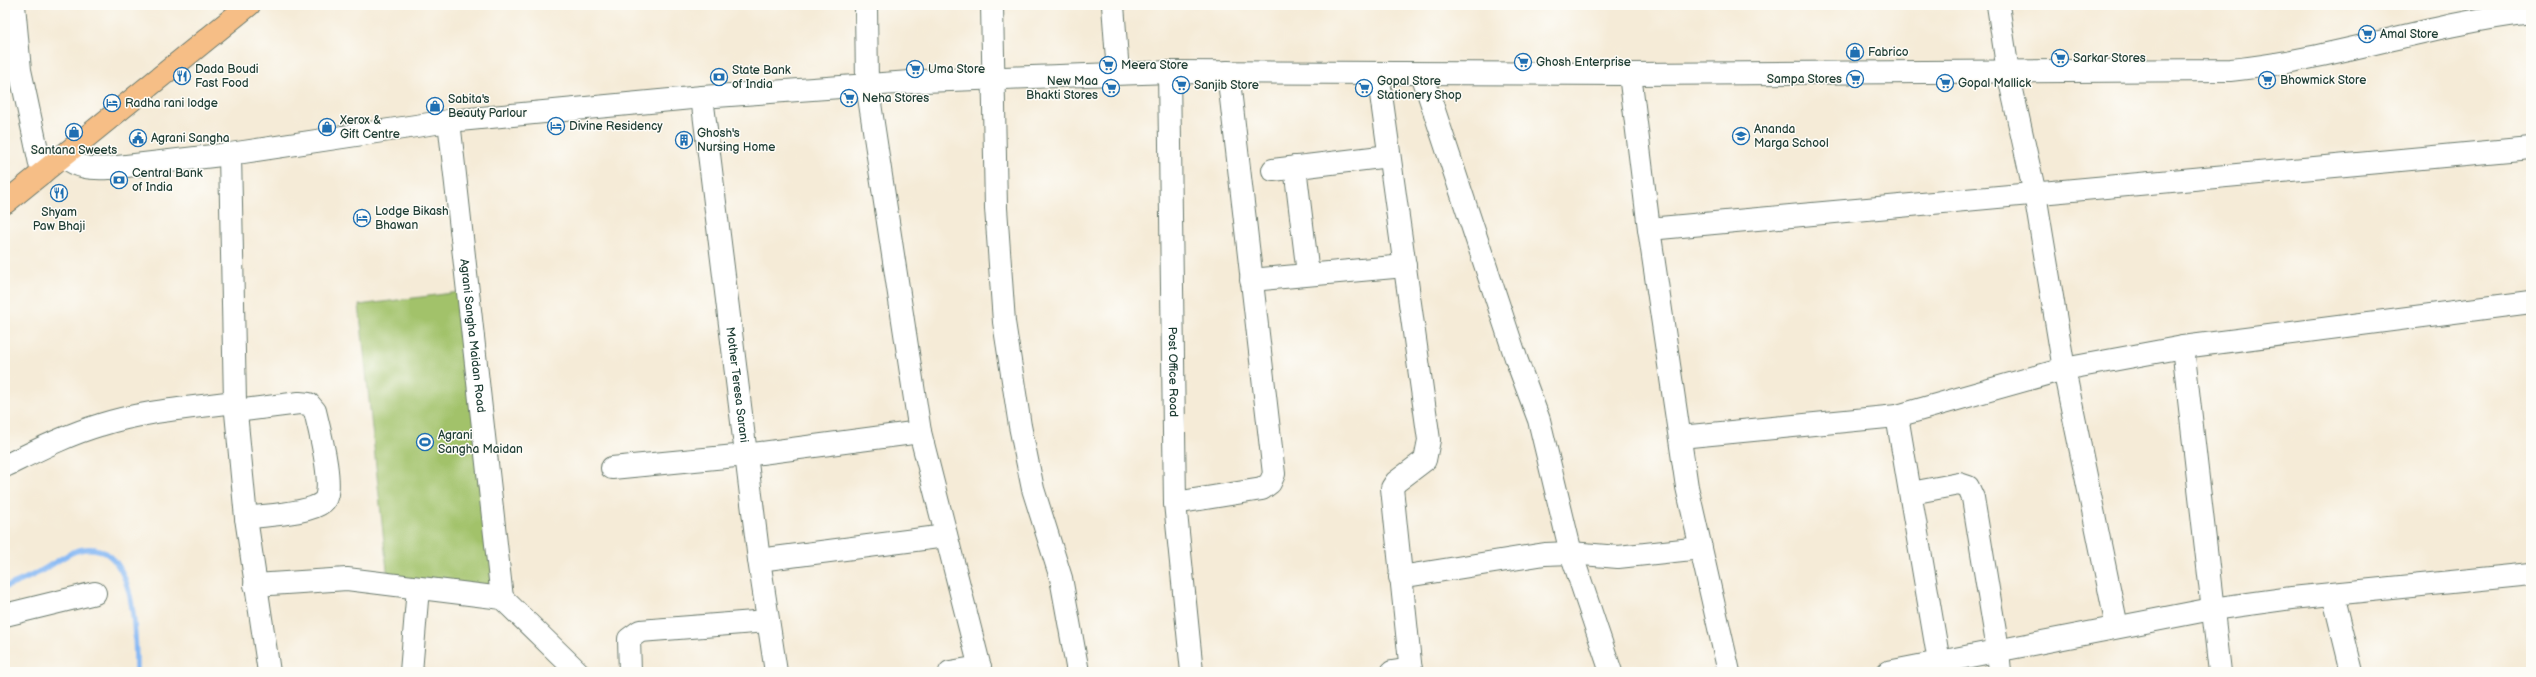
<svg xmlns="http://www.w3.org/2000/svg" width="2536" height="677" viewBox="0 0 2536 677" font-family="'Balsamiq Sans',sans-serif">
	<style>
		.green { fill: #a2c26a; stroke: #60804f }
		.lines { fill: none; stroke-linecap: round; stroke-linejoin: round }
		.stream { stroke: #87b9f4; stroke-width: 5.5 }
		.minor-casing { stroke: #6a7a6d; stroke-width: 24 }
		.major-casing { stroke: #6a7a6d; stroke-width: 24 }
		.minor { stroke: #fff; stroke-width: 22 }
		.major { stroke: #f6be86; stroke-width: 22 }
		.labels { text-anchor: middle; stroke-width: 3; stroke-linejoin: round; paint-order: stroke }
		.poi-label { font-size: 12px; fill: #1f3d34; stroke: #fdfcf7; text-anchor: start }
		.street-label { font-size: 12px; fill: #1f3d34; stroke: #fdfcf7 }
	</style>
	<rect width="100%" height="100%" fill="#fdfcf7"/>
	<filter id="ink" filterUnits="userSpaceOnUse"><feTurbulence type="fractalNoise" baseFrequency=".025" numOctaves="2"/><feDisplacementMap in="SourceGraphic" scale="8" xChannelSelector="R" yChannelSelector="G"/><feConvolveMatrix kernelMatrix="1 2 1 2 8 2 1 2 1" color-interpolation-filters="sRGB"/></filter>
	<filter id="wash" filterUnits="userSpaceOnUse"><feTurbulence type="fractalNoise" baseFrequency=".012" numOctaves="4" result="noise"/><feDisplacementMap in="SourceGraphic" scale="16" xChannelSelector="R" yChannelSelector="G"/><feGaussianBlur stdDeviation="0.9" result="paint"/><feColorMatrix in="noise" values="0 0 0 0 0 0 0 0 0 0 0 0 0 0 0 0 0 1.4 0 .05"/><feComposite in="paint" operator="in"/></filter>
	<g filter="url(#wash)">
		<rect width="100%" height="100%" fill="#f5ebd7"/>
		<!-- green -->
		<path class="green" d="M460,292L495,590L388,580L359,305Z"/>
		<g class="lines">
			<!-- stream -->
			<path class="stream" d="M5,587C16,583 28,578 39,572C51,566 63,556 76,551C137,532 136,638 136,672"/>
		</g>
	</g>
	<g filter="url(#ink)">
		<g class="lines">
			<!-- minor casing -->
			<g class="minor-casing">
				<g id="minor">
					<path d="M14,5L20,70L42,173"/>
					<path d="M866,5L867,84L920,432L981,672"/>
					<path d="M992,5L996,208L1004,322L1020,426L1033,489L1061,578L1078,672"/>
					<path d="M1113,5L1118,73"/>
					<path d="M1998,5L2008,72L2035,194L2064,369L2117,627"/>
					<path id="s1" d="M1169,72L1175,503L1192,672"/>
					<path d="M1378,73L1429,440L1425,460L1396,482L1392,488L1411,672"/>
					<path d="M1422,74L1517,361L1539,420L1571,553L1611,672"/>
					<path d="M1630,74L1649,229L1687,487L1729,672"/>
					<path id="s2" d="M702,97L759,560L776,672"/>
					<path id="s3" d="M449,121L502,598"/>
					<path d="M230,154L235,402L246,518L269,672"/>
					<path d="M63,156C78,168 90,169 109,168L230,154L449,121L702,97L924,81L1169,72L1630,74L2230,70C2332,60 2429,24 2531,12"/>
					<path d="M1295,167L1308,274"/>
					<path d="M1273,170L1389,156"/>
					<path d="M1649,229L2531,148"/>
					<path d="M1251,280L1405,266"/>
					<path d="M2183,347L2220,672"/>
					<path d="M236,411L299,403L309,404L315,411C319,428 336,492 323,502C309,514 264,515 246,518"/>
					<path d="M1897,416L1939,662"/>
					<path d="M1680,437L1897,416L2064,369L2183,347L2531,302"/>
					<path d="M5,466C36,451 66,435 100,425C143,411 190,408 235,402"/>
					<path d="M612,468L746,455L920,432"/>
					<path d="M1911,493L1959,484L1968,487L1973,498L1998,650L2000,672"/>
					<path d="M1175,503L1262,489L1270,483L1274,474L1228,72"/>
					<path d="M759,560L946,536"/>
					<path d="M1400,577L1545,554L1571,553L1618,557L1701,548"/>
					<path d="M255,585L347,579L502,598L578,672"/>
					<path d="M2333,594L2352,672"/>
					<path d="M5,615L95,593"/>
					<path d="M411,672L418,588"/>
					<path d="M630,672L629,639L640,631L767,621"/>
					<path d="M950,672L980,667"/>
					<path d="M1392,672L1411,669"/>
					<path d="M1888,672L2212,609L2292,598L2531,574"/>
				</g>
			</g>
			<!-- major casing -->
			<g class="major-casing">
				<path id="major" d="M5,203L249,5"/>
			</g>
			<!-- minor -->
			<use href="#minor" class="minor"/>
			<!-- major -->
			<use href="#major" class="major"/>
		</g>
	</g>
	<!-- icons -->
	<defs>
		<g id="supermarket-ring" transform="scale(0.9)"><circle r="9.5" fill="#fdfcf7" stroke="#1f6fb2" stroke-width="1.5"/><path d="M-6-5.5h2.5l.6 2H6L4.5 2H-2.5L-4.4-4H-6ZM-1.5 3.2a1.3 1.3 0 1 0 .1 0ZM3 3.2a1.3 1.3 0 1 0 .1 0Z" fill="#1f6fb2"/></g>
		<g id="shop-ring" transform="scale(0.9)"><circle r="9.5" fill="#fdfcf7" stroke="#1f6fb2" stroke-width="1.5"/><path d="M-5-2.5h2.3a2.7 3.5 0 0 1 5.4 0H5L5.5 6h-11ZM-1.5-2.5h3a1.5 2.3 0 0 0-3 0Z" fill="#1f6fb2"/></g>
		<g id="restaurant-ring" transform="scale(0.9)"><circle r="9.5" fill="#fdfcf7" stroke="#1f6fb2" stroke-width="1.5"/><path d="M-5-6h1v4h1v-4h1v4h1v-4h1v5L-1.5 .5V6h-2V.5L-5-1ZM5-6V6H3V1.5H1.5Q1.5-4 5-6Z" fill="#1f6fb2"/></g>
		<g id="bank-ring" transform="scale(0.9)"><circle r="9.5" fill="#fdfcf7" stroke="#1f6fb2" stroke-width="1.5"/><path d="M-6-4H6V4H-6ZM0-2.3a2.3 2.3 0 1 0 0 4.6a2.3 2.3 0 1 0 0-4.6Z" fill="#1f6fb2"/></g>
		<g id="hotel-ring" transform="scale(0.9)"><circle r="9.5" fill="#fdfcf7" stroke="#1f6fb2" stroke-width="1.5"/><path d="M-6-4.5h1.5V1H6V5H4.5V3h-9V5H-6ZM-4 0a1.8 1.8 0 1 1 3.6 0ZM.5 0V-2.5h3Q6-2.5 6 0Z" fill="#1f6fb2"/></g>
		<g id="school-ring" transform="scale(0.9)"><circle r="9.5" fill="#fdfcf7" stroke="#1f6fb2" stroke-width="1.5"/><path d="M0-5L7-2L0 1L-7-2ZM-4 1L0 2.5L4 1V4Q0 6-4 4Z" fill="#1f6fb2"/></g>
		<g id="civic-ring" transform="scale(0.9)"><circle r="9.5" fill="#fdfcf7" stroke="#1f6fb2" stroke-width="1.5"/><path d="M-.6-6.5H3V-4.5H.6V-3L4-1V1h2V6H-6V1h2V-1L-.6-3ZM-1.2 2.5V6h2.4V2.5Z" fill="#1f6fb2"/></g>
		<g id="building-ring" transform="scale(0.9)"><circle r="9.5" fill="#fdfcf7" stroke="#1f6fb2" stroke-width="1.5"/><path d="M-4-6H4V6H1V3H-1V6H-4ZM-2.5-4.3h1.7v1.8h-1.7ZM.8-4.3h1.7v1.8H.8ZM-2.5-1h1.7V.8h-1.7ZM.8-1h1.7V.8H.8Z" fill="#1f6fb2"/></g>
		<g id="stadium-ring" transform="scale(0.9)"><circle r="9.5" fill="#fdfcf7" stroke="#1f6fb2" stroke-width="1.5"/><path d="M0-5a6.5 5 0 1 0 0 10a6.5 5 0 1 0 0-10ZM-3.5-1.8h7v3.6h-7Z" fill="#1f6fb2"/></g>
	</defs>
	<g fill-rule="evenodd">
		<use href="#supermarket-ring" x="2367" y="34"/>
		<use href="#shop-ring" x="1855" y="52"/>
		<use href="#supermarket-ring" x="2060" y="58"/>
		<use href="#supermarket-ring" x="1523" y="62"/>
		<use href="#supermarket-ring" x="1108" y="65"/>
		<use href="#supermarket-ring" x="915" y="69"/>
		<use href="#restaurant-ring" x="182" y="76"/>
		<use href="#bank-ring" x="719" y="77"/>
		<use href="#supermarket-ring" x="1855" y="79"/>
		<use href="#supermarket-ring" x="2267" y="80"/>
		<use href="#supermarket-ring" x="1945" y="83"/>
		<use href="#supermarket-ring" x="1181" y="85"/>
		<use href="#supermarket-ring" x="1111" y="88"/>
		<use href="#supermarket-ring" x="1364" y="88"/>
		<use href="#supermarket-ring" x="849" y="98"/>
		<use href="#hotel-ring" x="112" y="103"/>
		<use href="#shop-ring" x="435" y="106"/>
		<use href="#hotel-ring" x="556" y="126"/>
		<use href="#shop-ring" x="327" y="127"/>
		<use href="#shop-ring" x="74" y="132"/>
		<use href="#school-ring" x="1741" y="136"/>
		<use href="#civic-ring" x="138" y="138"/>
		<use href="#building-ring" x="684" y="140"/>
		<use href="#bank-ring" x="119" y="180"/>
		<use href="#restaurant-ring" x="59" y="193"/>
		<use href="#hotel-ring" x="362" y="218"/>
		<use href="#stadium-ring" x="425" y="442"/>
	</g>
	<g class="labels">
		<!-- poi labels -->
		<g class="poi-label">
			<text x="2380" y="38">Amal Store</text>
			<text x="1868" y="56">Fabrico</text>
			<text x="2073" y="62">Sarkar Stores</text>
			<text x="1536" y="66">Ghosh Enterprise</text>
			<text x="1121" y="69">Meera Store</text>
			<text x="195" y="73">Dada Boudi<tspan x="195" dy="14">Fast Food</tspan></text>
			<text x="928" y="73">Uma Store</text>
			<text x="732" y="74">State Bank<tspan x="732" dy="14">of India</tspan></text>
			<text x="1842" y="83" text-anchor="end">Sampa Stores</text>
			<text x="2280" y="84">Bhowmick Store</text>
			<text x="1098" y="85" text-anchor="end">New Maa<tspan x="1098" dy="14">Bhakti Stores</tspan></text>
			<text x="1377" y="85">Gopal Store<tspan x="1377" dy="14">Stationery Shop</tspan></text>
			<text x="1958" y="87">Gopal Mallick</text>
			<text x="1194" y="89">Sanjib Store</text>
			<text x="862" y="102">Neha Stores</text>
			<text x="448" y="103">Sabita's<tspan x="448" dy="14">Beauty Parlour</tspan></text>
			<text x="125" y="107">Radha rani lodge</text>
			<text x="340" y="124">Xerox &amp;<tspan x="340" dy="14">Gift Centre</tspan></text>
			<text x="569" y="130">Divine Residency</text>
			<text x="1754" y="133">Ananda<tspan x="1754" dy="14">Marga School</tspan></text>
			<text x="697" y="137">Ghosh's<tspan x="697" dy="14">Nursing Home</tspan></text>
			<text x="151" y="142">Agrani Sangha</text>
			<text x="74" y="154" text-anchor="middle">Santana Sweets</text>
			<text x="132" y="177">Central Bank<tspan x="132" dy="14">of India</tspan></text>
			<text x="375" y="215">Lodge Bikash<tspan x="375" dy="14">Bhawan</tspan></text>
			<text x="59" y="216" text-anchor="middle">Shyam<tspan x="59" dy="14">Paw Bhaji</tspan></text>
			<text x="438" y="439">Agrani<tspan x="438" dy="14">Sangha Maidan</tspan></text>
		</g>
		<!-- street labels -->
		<g class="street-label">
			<text dy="4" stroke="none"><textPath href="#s3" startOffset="216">Agrani Sangha Maidan Road</textPath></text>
			<text dy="4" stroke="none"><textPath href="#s1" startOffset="300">Post Office Road</textPath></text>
			<text dy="4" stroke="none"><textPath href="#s2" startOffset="290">Mother Teresa Sarani</textPath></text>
		</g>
	</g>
	<!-- margin -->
	<rect width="2536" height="677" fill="none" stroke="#fdfcf7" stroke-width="20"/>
</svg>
